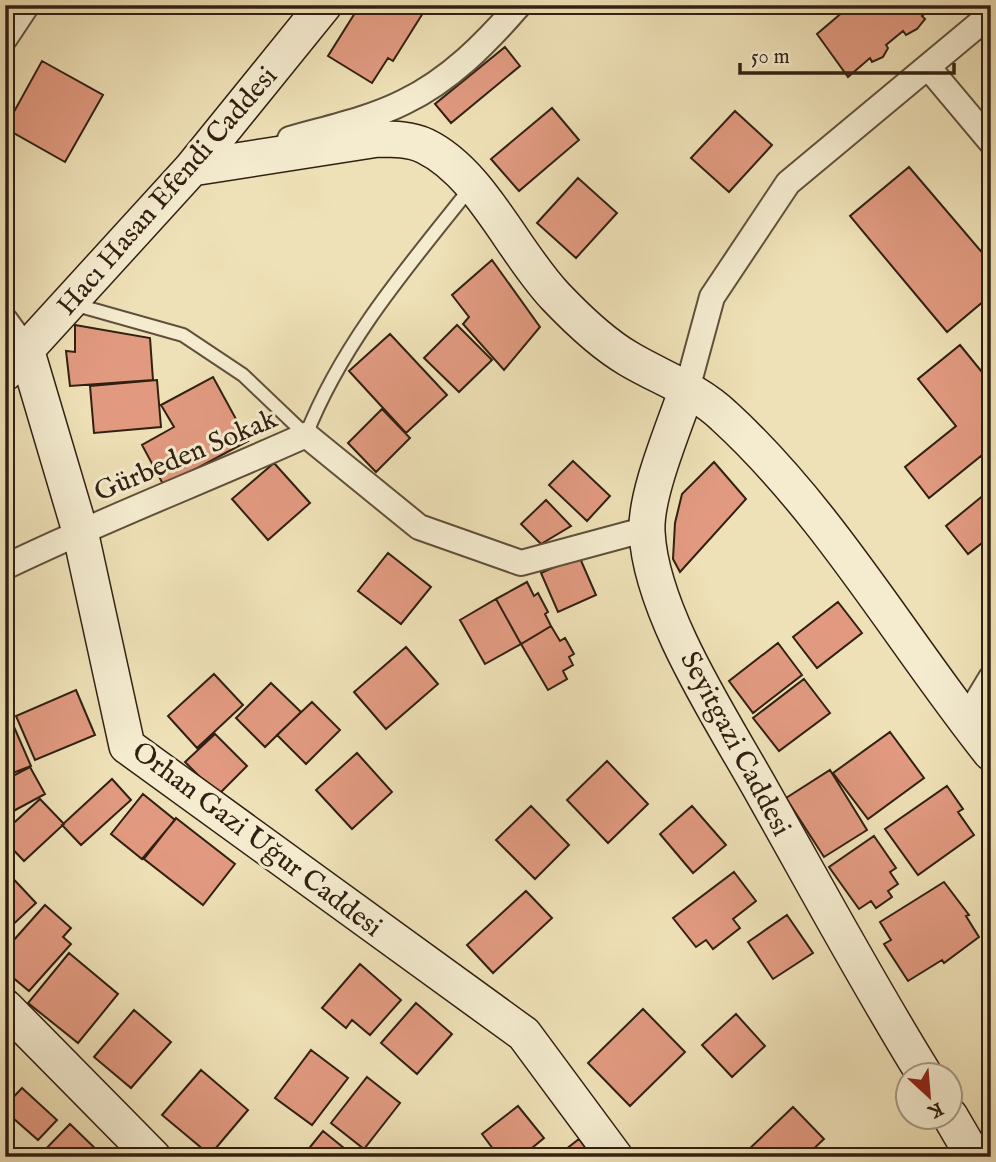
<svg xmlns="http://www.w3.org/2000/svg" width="996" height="1162" viewBox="0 0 996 1162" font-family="'IM FELL English',serif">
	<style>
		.building { fill: #e19a80; stroke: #312012; stroke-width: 2 }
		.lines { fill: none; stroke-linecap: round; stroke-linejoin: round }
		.lane-casing { stroke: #60503b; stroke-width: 16 }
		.street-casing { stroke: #60503b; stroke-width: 28 }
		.secondary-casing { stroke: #312012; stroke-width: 38 }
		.lane { stroke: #f5ecd0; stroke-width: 12 }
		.street { stroke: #f5ecd0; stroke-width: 24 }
		.secondary { stroke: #f5ecd0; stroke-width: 35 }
		.labels { text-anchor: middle; stroke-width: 6; stroke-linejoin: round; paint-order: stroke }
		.street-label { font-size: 28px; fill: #312012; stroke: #f5ecd0 }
	</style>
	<rect width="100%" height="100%" fill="#efe1b7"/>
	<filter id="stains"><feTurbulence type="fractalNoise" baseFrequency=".00286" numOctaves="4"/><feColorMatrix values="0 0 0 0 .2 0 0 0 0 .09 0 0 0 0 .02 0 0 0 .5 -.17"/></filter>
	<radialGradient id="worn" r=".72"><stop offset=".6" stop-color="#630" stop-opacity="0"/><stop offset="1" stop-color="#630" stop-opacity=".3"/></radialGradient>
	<!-- building -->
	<path class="building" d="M360,5H428L393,61L388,58L372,83L328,56Z
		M851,5H934L922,16L925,19L917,29L906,35L903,31L886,45L888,48L883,57L872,62L870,58L848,77L817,34Z
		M505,47L520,66L451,123L435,104Z
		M42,61L103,95L65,162L5,128Z
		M552,108L579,140L519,191L491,159Z
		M735,111L772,145L729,192L691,158Z
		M909,167L991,263V295L947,332L850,216Z
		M578,178L617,213L576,258L537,223Z
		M492,260L540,327L504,370L463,324L469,317L452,295Z
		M75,325L150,338L153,380L70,386L66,351L75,352Z
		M457,325L492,360L459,392L424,358Z
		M390,334L447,395L406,433L349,371Z
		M960,345L991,383V468L981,456L929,498L905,467L956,426L918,379Z
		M213,377L248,441L164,486L142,445L174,427L161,405Z
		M157,380L161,427L94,433L90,386Z
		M382,409L410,438L376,472L348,443Z
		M573,461L610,496L587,521L549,485Z
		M714,462L746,499L680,572L673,559L675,523L682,494Z
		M274,463L310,503L268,540L232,499Z
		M991,489V536L968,554L946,526Z
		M546,500L571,526L541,544L521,524Z
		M388,553L431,587L401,624L358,591Z
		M579,556L596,595L558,612L541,573Z
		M527,582L534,596L538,593L548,612L545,614L551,626L521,644L496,599Z
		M496,599L521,644L485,664L460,620Z
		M838,602L862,633L817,668L793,637Z
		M551,626L560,641L565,638L574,654L569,657L573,665L563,671L567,679L548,690L521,644Z
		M778,643L802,675L753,713L729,681Z
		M406,647L438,684L386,729L354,692Z
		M214,674L243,705L197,748L168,716Z
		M804,679L830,713L779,751L753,718Z
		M271,683L301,712L265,747L236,718Z
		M76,690L95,735L35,760L16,716Z
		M312,702L340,730L306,764L277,735Z
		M11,720L31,766L5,776V722Z
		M890,732L924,778L868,819L833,773Z
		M215,734L247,766L218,795L185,762Z
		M357,753L392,792L352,829L316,790Z
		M607,761L648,804L608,843L567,800Z
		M30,767L45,794L6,815L5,780Z
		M830,770L867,830L824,857L786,798Z
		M112,779L131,800L81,845L62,825Z
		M947,786L963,809L958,812L974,835L918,875L885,829Z
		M143,794L175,820L142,859L111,834Z
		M40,799L64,824L24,861L5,841V831Z
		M531,806L569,845L535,879L496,840Z
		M692,806L726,845L693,873L660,834Z
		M176,818L235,864L203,905L144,859Z
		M874,836L896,868L890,872L898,884L888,891L892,897L876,908L871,901L859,909L829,867Z
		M5,870L36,903L5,932Z
		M734,872L756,901L733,919L740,928L713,949L706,940L696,947L673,918Z
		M944,882L969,915L966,916L979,937L944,963L942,960L908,981L884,944L891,940L880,922Z
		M526,891L552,918L493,973L467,945Z
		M45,905L71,928L63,937L71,944L29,991L5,971V950Z
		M787,915L813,953L773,979L748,942Z
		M69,953L118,994L78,1043L28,1003Z
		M360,964L401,1000L370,1035L352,1020L346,1028L322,1008Z
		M416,1003L452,1034L417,1074L381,1043Z
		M643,1009L685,1052L630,1106L588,1063Z
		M134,1010L171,1042L131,1088L94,1057Z
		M736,1014L765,1046L732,1077L702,1045Z
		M311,1050L348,1078L312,1125L275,1098Z
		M201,1070L248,1110L210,1155L162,1115Z
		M367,1077L400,1103L364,1149L331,1123Z
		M22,1088L57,1120L38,1140L5,1111V1106Z
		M518,1106L544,1138L521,1157H499L482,1134Z
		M793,1107L824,1139L805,1157H749L745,1153Z
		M70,1124L104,1157H38Z
		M323,1131L355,1157H302Z
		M579,1139L592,1157H556Z"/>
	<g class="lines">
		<!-- lane casing -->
		<g class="lane-casing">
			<path id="lane" d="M73,304L183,335L243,375L306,435C343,341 410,264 472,186"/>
		</g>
		<!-- street casing -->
		<g class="street-casing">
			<path id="street" d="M5,38L27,5
				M928,67L991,142
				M290,139C328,128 368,120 404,102C450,80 486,43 519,5
				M5,320L26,349
				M687,389L712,297L788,183L991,14
				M5,567C104,519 206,480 306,435L419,527L521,563L647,529
				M965,721L991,678"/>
		</g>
		<!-- secondary casing -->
		<g class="secondary-casing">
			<path id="secondary" d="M192,168L378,139C393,139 411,139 425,146C481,173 513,252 556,297C577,319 603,344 629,359C661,378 697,390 724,416C828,511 903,643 991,753
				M26,349L80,531L127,746L524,1034L615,1157
				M5,373L192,168L324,5
				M687,389C674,428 645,494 647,532C651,614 723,721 763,793C816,887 867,982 924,1074
				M5,1007L153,1157
				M950,1116L974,1157"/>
		</g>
		<!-- lane -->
		<use href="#lane" class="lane"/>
		<!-- street -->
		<use href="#street" class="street"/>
		<!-- secondary -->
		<use href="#secondary" class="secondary"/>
	</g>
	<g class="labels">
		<!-- street labels -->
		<g class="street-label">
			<text transform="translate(166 190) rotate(-49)" y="10">Hacı Hasan Efendi Caddesi</text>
			<text transform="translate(185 454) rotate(-23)" y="10">Gürbeden Sokak</text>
			<text transform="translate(737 743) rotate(62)" y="10">Seyitgazi Caddesi</text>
			<text transform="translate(258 838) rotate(37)" y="10">Orhan Gazi Uğur Caddesi</text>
		</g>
	</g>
	<!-- margin -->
	<rect width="996" height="1162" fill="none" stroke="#efe1b7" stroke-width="28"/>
	<rect x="7" y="7" width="982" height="1148" fill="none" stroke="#312012" stroke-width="3.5"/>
	<rect x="14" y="14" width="968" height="1134" fill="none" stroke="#312012" stroke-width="2"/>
	<!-- north arrow -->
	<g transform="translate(929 1096) rotate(154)"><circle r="33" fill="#f5ecd0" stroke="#a79a84" stroke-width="2"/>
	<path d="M0-5L12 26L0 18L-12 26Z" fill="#8f2418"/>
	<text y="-10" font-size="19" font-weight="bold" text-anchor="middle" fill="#312012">K</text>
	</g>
	<!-- scale -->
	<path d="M740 63v10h214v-10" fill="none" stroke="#312012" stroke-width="3.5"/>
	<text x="751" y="63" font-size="21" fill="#312012" stroke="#f5ecd0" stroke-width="5" paint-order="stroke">50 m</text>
	<rect width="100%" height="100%" filter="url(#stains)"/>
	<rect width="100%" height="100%" fill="url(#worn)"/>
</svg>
